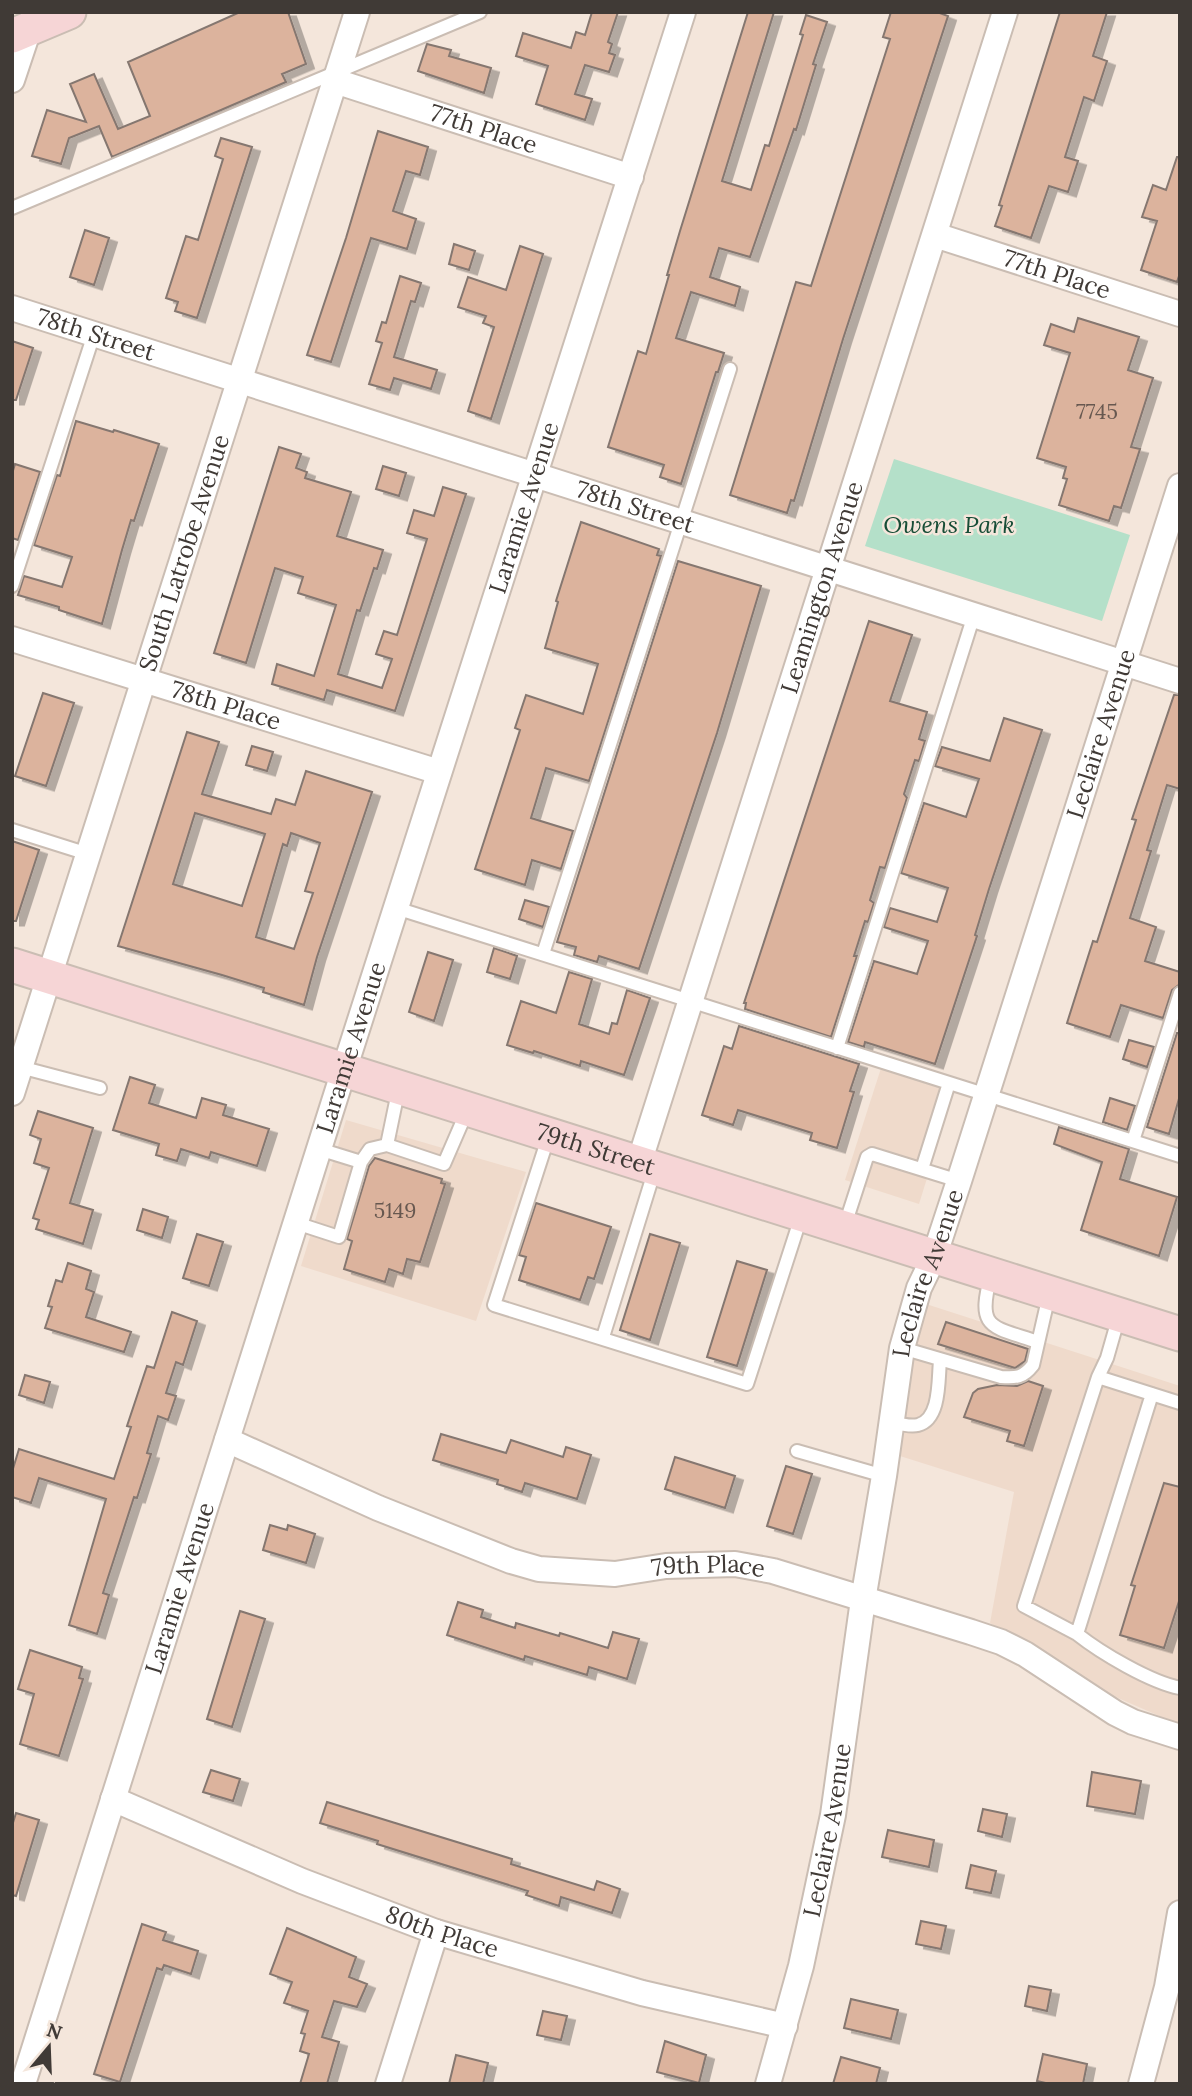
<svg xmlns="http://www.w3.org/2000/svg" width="1192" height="2096" viewBox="0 0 1192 2096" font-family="Lora,serif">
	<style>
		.built { fill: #efdacb }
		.green { fill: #b4e0c9 }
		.building { fill: #dcb39d; stroke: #857770; stroke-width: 2; fill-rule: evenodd; filter: url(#shadow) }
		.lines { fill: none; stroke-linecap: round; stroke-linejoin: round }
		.lane-casing { stroke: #cabdb3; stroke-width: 16 }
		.street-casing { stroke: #cabdb3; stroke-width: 28 }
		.secondary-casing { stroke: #cabdb3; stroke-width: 37 }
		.lane { stroke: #fff; stroke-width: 12 }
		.street { stroke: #fff; stroke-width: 24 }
		.secondary { stroke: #f6d5d6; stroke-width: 33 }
		.labels { text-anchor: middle; stroke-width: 5; stroke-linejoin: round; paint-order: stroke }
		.number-label { font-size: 21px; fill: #675850 }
		.street-label { font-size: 24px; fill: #403a36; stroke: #f4e6db }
		.park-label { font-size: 24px; font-style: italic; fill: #164d36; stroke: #f4e6db }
	</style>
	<defs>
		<filter id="shadow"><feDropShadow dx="8" dy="4.5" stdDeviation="0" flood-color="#0004"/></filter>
	</defs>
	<rect width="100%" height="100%" fill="#f4e6db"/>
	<!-- built -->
	<path class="built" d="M883,1062L956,1085L919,1204L845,1180Z
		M346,1120L526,1172L476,1321L301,1266Z
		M923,1303L1180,1386V1725L1102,1691L1065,1665L990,1623L1014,1492L900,1456L916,1323Z"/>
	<!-- green -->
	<path class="green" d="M894,459L1130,535L1102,621L865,546Z"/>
	<!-- building -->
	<path class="building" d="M240,12H288L306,64L282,74L286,82L112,157L99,126L69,138L61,164L32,156L47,110L86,122L70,84L94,74L118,129L150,116L128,62Z
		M592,12H618L608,42L612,44L609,53L615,55L609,72L585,65L575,94L592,99L585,120L536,104L548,66L516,56L523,33L571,48L576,32L585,35Z
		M748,12H774L722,181L751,190L765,145L769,146L803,35L800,34L806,15L827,22L813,64L816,65L796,130L794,129L750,257L719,248L710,277L740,287L735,306L691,292L676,338L724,353L718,372H716L681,484L660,477L664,465L608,447L638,351L646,354L669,275H667L680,231Z
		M891,12H937L948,16L843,339L794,501L791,500L787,513L730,495L796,282L811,286L890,39L883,37Z
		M1060,12H1107L1093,56L1107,61L1094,101L1084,97L1065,157L1078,161L1068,192L1049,186L1031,238L995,226L1002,206L999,205Z
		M427,44L451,50L449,56L491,68L484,93L418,71Z
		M378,131L428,147L420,175L406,171L393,211L416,219L407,249L371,238L331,362L307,355L346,238Z
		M221,138L252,147L197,318L175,311L178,302L166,298L186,236L198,240L223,159L215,156Z
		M1177,157H1180V273L1177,282L1141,270L1157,221L1142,217L1153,185L1166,190Z
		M85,230L109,238L94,285L70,277Z
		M454,244L475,251L469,270L449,264Z
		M520,246L543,254L491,419L468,411L494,327L483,323L486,316L458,307L468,277L506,290Z
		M400,276L421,283L415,302L411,301L394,357L437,370L431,389L394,378L390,390L369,384L382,343L376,341L382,322L386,323Z
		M1078,318L1139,337L1128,370L1153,378L1131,447L1140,449L1121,508L1114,506L1109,521L1059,505L1067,479L1063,478L1066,467L1037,458L1070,353L1044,345L1051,324L1074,332Z
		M12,341L33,348L16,400H12Z
		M76,421L113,432L114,430L159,444L134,521L131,520L122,550L102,624L59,610V607L18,595L24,576L62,587L72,557L34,545L57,475L60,476Z
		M279,447L301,454L296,468L307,472L305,478L351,492L337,536L383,550L377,569L374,568L360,611L357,610L338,674L382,688L392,659L376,654L384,631L397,635L427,539L407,533L414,510L434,516L443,487L466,494L395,711L327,690L324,700L272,684L277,664L314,676L336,605L298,593L303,577L275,568L246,663L214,653Z
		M15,464L40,472L18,540L12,538V474Z
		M383,466L406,473L399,496L376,489Z
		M581,522L659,549L657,555L661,556L589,781L546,768L531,818L573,831L561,869L532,860L525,885L475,869L520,730L515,728L526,695L583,714L598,664L545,648L558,602L556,601Z
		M678,561L761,586L717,733L639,969L599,956L597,962L574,955L576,947L557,942Z
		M869,621L912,635L890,701L927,712L919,739L925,741L919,761L915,760L914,763L904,794L907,798L885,868L880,867L870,900L874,903L868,922L865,921L854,956H857L831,1037L745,1009L746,1003H744Z
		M43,693L74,703L46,786L15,776Z
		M1174,695H1180V789L1167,785L1147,850L1151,851L1130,918L1156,927L1145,961L1180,972V984L1172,990L1163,1018L1121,1005L1110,1037L1067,1023L1093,941L1097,942L1136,820L1132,819Z
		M1004,718L1042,730L989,889L975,935L977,936L935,1064L865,1042L864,1047L848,1042L874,961L917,974L928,941L884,927L890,908L937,922L948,888L901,873L924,803L966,817L979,779L935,766L942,747L990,761Z
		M187,732L219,742L202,794L271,814L276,799L295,805L306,771L372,792L317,957L304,1005L263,992L264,988L222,975L118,946ZM195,813L265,834L242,906L173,884ZM291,833L320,843L305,891L313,893L294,949L256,937L283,844L287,846Z
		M252,746L273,752L267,771L246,765Z
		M12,841L39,850L16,921H12Z
		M525,900L549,907L543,927L519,919Z
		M494,948L517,956L510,979L487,972Z
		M428,952L453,960L434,1021L409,1012Z
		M569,972L592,979L579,1024L609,1034L612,1023L617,1024L627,990L650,998L624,1075L581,1061L580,1066L534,1051L533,1053L507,1045L521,1001L556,1013Z
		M739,1026L859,1064L850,1091L854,1092L837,1148L810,1140L812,1133L738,1110L733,1125L702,1115L724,1046L732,1049Z
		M1177,1033H1180V1095L1169,1134L1147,1127Z
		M1129,1040L1154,1047L1147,1067L1123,1059Z
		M130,1077L155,1085L149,1103L196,1118L202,1098L226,1105L223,1115L269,1129L257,1166L211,1152L209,1158L181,1149L177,1161L156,1155L159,1144L113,1130Z
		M1110,1098L1135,1106L1127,1130L1103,1122Z
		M38,1111L93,1128L70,1203L93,1210L83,1244L36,1229L39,1220L33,1218L49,1168L34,1163L41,1139L30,1135Z
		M1059,1127L1129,1149L1120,1179L1177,1197L1159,1256L1081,1230L1102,1162L1054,1144Z
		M375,1158L442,1179L441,1183L445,1184L420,1262L407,1259L403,1274L389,1269L385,1282L344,1269L352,1241L347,1239L369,1166Z
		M536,1203L611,1227L594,1279L588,1277L580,1300L519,1280L526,1257L519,1255Z
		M143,1209L168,1217L162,1238L137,1230Z
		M197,1234L223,1242L209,1286L183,1278Z
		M650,1234L680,1243L650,1340L620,1330Z
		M737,1261L767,1270L737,1366L707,1357Z
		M68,1263L91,1271L86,1289L94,1292L86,1317L131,1332L124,1352L45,1328L52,1307L48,1306L56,1280L62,1282Z
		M172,1312L197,1321L183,1365L176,1362L166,1393L176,1396L168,1420L158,1416L147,1453L151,1454L137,1498L134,1497L103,1593L109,1595L97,1634L69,1625L106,1499L39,1478L31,1503L12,1497V1472L19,1449L114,1479L131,1427L127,1426L147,1366L154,1368Z
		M946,1322L1028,1349L1025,1361L1015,1368L938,1344Z
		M25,1375L50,1382L44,1403L19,1395Z
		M1028,1381L1043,1386L1024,1446L1007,1441L1010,1431L964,1417L973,1393L978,1389L997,1385L1017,1386Z
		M441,1434L506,1453L511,1440L563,1457L566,1447L591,1455L577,1499L525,1483L522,1492L497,1484L498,1480L433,1460Z
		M675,1457L735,1476L725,1508L665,1489Z
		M786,1466L812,1474L793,1534L767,1526Z
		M1164,1483L1180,1487V1598L1164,1648L1120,1635L1135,1586L1131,1585Z
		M270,1525L287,1530L288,1525L315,1534L306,1563L263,1550Z
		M458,1602L483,1610L481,1617L515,1628L516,1623L559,1636L560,1633L608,1648L613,1632L639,1639L627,1679L589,1667L587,1675L525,1656L524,1660L447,1635Z
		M240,1611L265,1619L232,1727L207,1719Z
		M30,1650L82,1667L79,1678L83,1679L59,1756L20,1744L34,1694L18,1689Z
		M211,1770L240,1779L233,1801L203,1792Z
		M1092,1772L1141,1781L1135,1814L1087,1806Z
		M327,1802L512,1859L511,1864L594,1890L597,1881L620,1889L612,1913L561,1897L559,1906L526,1895L528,1891L377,1844L378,1841L320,1823Z
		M983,1809L1007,1814L1002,1837L978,1831Z
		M16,1813L39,1820L16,1896L12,1895V1826Z
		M888,1830L934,1840L929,1867L882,1857Z
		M971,1865L996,1871L991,1893L966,1888Z
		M921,1921L946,1926L941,1949L916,1944Z
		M142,1924L166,1932L163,1940L198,1951L191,1974L164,1965L162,1970L157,1968L120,2082L94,2074Z
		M287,1928L356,1957L349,1977L367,1984L357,2007L334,2001L322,2037L339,2042L327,2084H300L309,2054L300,2051L305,2034L301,2033L308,2011L284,2003L292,1982L270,1974Z
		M1029,1986L1051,1990L1047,2011L1025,2006Z
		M851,1999L898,2010L891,2039L844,2028Z
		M543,2011L567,2016L561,2040L537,2035Z
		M665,2041L706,2055L699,2083L657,2072Z
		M1043,2054L1087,2064L1083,2084H1050L1037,2081Z
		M456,2055L488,2063L483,2084H449Z
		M841,2057L880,2068L876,2084H833Z"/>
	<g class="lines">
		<!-- lane casing -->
		<g class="lane-casing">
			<path id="lane" d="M12,208L480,12
				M12,586L94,334
				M12,830L88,854
				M396,908L1180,1156
				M543,954L730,369
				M837,1048L974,615
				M20,1067L100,1088
				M549,1135L494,1305L747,1384L801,1217
				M1133,1141L1180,993
				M387,1145L399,1087
				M361,1162L370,1149L387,1145L444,1164L467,1111
				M922,1169L949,1083
				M296,1223L339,1237L361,1162L319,1149
				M844,1228L867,1157L872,1154L959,1181
				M991,1275C976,1330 991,1326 1038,1342
				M1119,1316L1107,1358L1098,1377L1180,1403
				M603,1337L655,1169
				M902,1348L1001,1377C1016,1378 1023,1378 1033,1365L1049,1295
				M1098,1377L1024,1606L1077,1634L1152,1394
				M891,1422C899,1424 910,1427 918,1425C941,1419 938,1379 940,1361
				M797,1451L884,1476
				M1077,1634C1101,1653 1150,1682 1180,1688"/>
		</g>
		<!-- street casing -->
		<g class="street-casing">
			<g id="street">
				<path d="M12,80L32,20"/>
				<path id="s1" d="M335,81L631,177"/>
				<path id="s2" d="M935,235L1180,314"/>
				<path id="s3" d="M12,308L1180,681"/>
				<path id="s4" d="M12,639L439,772"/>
				<path id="s5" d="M12,1093L357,12"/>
				<path id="s6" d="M639,1163L1005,12"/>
				<path id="s7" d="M227,1440L378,1508L511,1561L539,1569L615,1574L666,1566L735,1564L773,1571L971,1632L1001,1642L1025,1654L1115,1713L1133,1722L1180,1737"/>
				<path id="s8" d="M113,1799L302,1881L436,1932L642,1993L785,2026"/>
				<path id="s9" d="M23,2084L344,1070L683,12"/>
				<path d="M388,2084L436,1932"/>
				<path id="s10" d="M768,2084L801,1966L833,1815L863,1600L884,1476L902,1348L919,1288L934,1257L959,1181L1180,486"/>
				<path d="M1141,2084L1167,1987L1180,1913"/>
			</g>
		</g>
		<!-- secondary casing -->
		<g class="secondary-casing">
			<g id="secondary">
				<path d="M12,36L69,12"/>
				<path id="s11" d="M12,965L1180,1334"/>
			</g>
		</g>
		<!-- lane -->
		<use href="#lane" class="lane"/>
		<!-- street -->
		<use href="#street" class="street"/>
		<!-- secondary -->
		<use href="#secondary" class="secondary"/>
	</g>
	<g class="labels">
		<!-- number labels -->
		<g class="number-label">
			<text x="1097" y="419">7745</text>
			<text x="395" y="1218">5149</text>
		</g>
		<!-- street labels -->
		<g class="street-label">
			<text dy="8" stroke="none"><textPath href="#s1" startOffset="156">77th Place</textPath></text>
			<text dy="8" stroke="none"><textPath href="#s2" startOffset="128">77th Place</textPath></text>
			<text dy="8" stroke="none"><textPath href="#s3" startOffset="88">78th Street</textPath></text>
			<text dy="8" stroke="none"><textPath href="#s9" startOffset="1654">Laramie Avenue</textPath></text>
			<text dy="8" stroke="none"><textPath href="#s3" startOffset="654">78th Street</textPath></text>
			<text dy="8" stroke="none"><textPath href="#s5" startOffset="567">South Latrobe Avenue</textPath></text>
			<text dy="8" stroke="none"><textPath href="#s6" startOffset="604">Leamington Avenue</textPath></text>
			<text dy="8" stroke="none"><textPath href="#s4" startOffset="224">78th Place</textPath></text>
			<text dy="8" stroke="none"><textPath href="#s10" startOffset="1395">Leclaire Avenue</textPath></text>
			<text dy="8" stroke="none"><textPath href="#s9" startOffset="1087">Laramie Avenue</textPath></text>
			<text dy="8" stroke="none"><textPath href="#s11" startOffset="612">79th Street</textPath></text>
			<text dy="8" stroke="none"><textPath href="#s10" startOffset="828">Leclaire Avenue</textPath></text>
			<text dy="8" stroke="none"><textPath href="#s7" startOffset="508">79th Place</textPath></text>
			<text dy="8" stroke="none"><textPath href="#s9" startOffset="520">Laramie Avenue</textPath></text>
			<text dy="8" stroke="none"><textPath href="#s10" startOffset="261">Leclaire Avenue</textPath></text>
			<text dy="8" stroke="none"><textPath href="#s8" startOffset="355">80th Place</textPath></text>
		</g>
		<!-- park labels -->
		<g class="park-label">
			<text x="949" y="533">Owens Park</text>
		</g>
	</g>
	<!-- border -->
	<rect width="1192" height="2096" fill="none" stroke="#403a36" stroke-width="28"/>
	<!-- north arrow -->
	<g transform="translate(49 2047) rotate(19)" stroke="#f4e6db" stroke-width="5" paint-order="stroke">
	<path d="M0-5L12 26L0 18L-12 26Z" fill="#403a36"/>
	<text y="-10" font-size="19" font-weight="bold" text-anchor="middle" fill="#403a36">N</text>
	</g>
</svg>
